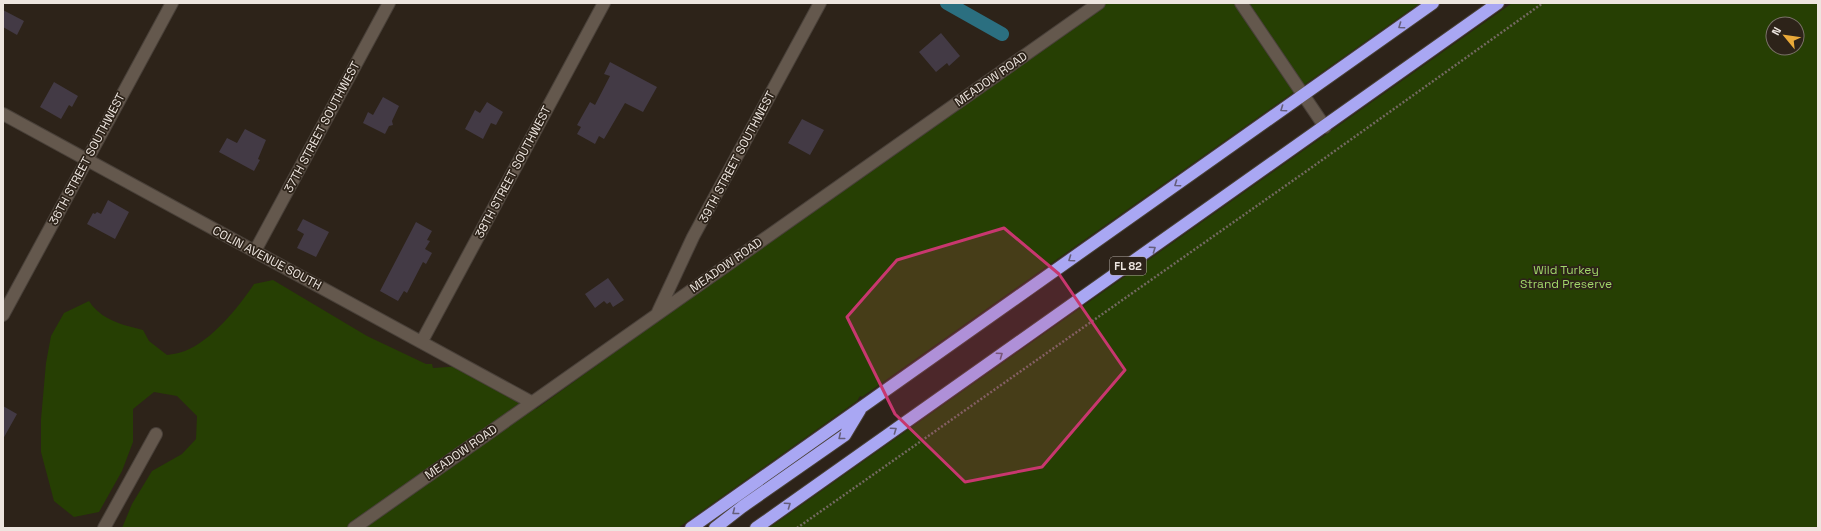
<svg xmlns="http://www.w3.org/2000/svg" width="1821" height="531" viewBox="0 0 1821 531" font-family="'Space Grotesk',sans-serif">
	<style>
		.green { fill: #263f03; fill-rule: evenodd }
		.lines { fill: none; stroke-linecap: round; stroke-linejoin: round }
		.canal { stroke: #2b6f80; stroke-width: 14 }
		.building { fill: #433a45 }
		.street-casing { stroke: #494039; stroke-width: 14 }
		.highway-casing { stroke: #494039; stroke-width: 14 }
		.path { stroke: #736961; stroke-width: 2.5; stroke-dasharray: 2 2; stroke-linecap: butt }
		.street { stroke: #64584d; stroke-width: 12 }
		.highway { stroke: #a9a7f3; stroke-width: 12 }
		.oneway { stroke: #655e7b }
		.marked { fill: #c8376f; fill-opacity: 0.2; stroke: #c8376f; stroke-width: 3; stroke-linejoin: round }
		.labels { text-anchor: middle; stroke-width: 3.5; stroke-linejoin: round; paint-order: stroke }
		.shield { fill: #2d2319; stroke: #b3aba4; stroke-width: 1 }
		.shield-label { font-size: 11px; font-weight: bold; fill: #ede5df }
		.street-label { font-size: 12px; fill: #ede5df; stroke: #2d2319 }
		.park-label { font-size: 12px; fill: #a0d669; stroke: #2d2319 }
	</style>
	<rect width="100%" height="100%" fill="#2d2319"/>
	<!-- green -->
	<path class="green" d="M1100,3H1420L862,397L860,396L857,401L678,528H122L132,504L152,471L182,454L196,439L197,416L177,396L154,392L133,409V442L122,471L99,512L74,517L54,501L41,452V419L46,363L51,336L64,313L89,301C101,320 123,325 143,330L149,341L167,355C173,354 180,353 185,351C211,341 239,307 254,284L273,280L367,336L426,364H432L433,368L463,366L528,402L536,409Z
		M1512,3H1818V528H769ZM1773,24H1797V48H1773Z"/>
	<g class="lines">
		<!-- canal -->
		<path class="canal" d="M947,3L1002,34"/>
	</g>
	<!-- building -->
	<path class="building" d="M3,10L24,21L17,35L3,27Z
		M941,33L960,56L949,66L947,63L936,72L919,52Z
		M610,62L657,87L643,112L625,103L604,139L599,136L595,144L577,134L581,127L577,125L590,102L595,105L610,76L604,74Z
		M54,82L78,96L72,107L69,105L61,119L40,107Z
		M383,97L399,106L392,121L393,125L389,126L385,134L363,123L368,112L373,115Z
		M487,102L503,112L496,125L491,123L483,139L465,129L475,110L480,113Z
		M802,119L824,130L810,155L788,143Z
		M245,129L266,140L258,159L260,160L254,171L219,152L227,138L237,143Z
		M108,200L129,212L115,239L87,224L93,213L95,214L97,212L101,214Z
		M303,219L329,232L316,257L297,248L304,234L297,230Z
		M416,222L432,231L427,240L430,241L425,249L432,253L426,264L423,262L407,293L404,291L398,301L380,291Z
		M608,278L624,300L613,307L610,302L607,304L604,301L595,308L585,294Z
		M3,406L17,414L3,439Z"/>
	<g class="lines">
		<!-- street casing -->
		<g class="street-casing">
			<path id="street" d="M1241,3L1325,127
				M3,114L531,402
				M255,251L389,3
				M658,312L693,237L820,3
				M3,315L172,3
				M422,341L604,3
				M104,528L156,434
				M354,528L1099,3"/>
		</g>
		<!-- highway casing -->
		<g class="highway-casing">
			<path id="highway" d="M691,528L1433,3
				M715,528L742,507L845,435L860,410
				M756,528L1498,3"/>
		</g>
		<!-- path -->
		<path class="path" d="M797,528L1308,170L1543,3"/>
		<!-- street -->
		<use href="#street" class="street"/>
		<!-- highway -->
		<use href="#highway" class="highway"/>
	</g>
	<!-- one-way arrows -->
	<defs><path id="oneway-chevron" d="M-2-3.5L2.5 0L-2 3.5" fill="none" stroke-width="1.6" stroke-linecap="round" stroke-linejoin="round"/></defs>
	<g class="oneway">
		<use href="#oneway-chevron" transform="translate(1401 26) rotate(145)"/>
		<use href="#oneway-chevron" transform="translate(1283 109) rotate(145)"/>
		<use href="#oneway-chevron" transform="translate(1177 184) rotate(145)"/>
		<use href="#oneway-chevron" transform="translate(1153 249) rotate(-35)"/>
		<use href="#oneway-chevron" transform="translate(1071 259) rotate(145)"/>
		<use href="#oneway-chevron" transform="translate(1000 355) rotate(-35)"/>
		<use href="#oneway-chevron" transform="translate(894 430) rotate(-35)"/>
		<use href="#oneway-chevron" transform="translate(841 437) rotate(141)"/>
		<use href="#oneway-chevron" transform="translate(788 505) rotate(-35)"/>
		<use href="#oneway-chevron" transform="translate(735 512) rotate(142)"/>
	</g>
	<!-- marked area -->
	<path class="marked" d="M1004,228L1059,274L1125,370L1042,467L965,482L895,414L847,317L897,260Z"/>
	<g class="labels">
		<!-- shield labels -->
		<rect class="shield" x="1110" y="257" width="36" height="18" rx="3"/>
		<g class="shield-label">
			<text x="1128" y="270">FL 82</text>
		</g>
		<!-- street labels -->
		<g class="street-label">
			<text transform="translate(991 79) rotate(-35)" y="4">MEADOW ROAD</text>
			<text transform="translate(322 127) rotate(-62)" y="4">37TH STREET SOUTHWEST</text>
			<text transform="translate(737 157) rotate(-62)" y="4">39TH STREET SOUTHWEST</text>
			<text transform="translate(87 159) rotate(-62)" y="4">36TH STREET SOUTHWEST</text>
			<text transform="translate(513 172) rotate(-62)" y="4">38TH STREET SOUTHWEST</text>
			<text transform="translate(267 258) rotate(28)" y="4">COLIN AVENUE SOUTH</text>
			<text transform="translate(726 265) rotate(-35)" y="4">MEADOW ROAD</text>
			<text transform="translate(461 452) rotate(-35)" y="4">MEADOW ROAD</text>
		</g>
		<!-- park labels -->
		<g class="park-label">
			<text x="1566" y="274">Wild Turkey<tspan x="1566" dy="14">Strand Preserve</tspan></text>
		</g>
	</g>
	<!-- border -->
	<rect width="1821" height="531" fill="none" stroke="#ede5df" stroke-width="8"/>
	<!-- north arrow -->
	<g transform="translate(1785 36) rotate(299)"><circle r="19" fill="#2d2319" stroke="#7a7168"/>
	<path d="M0-3L7 15L0 10L-7 15Z" fill="#eaaa39"/>
	<text y="-6" font-size="11" font-weight="bold" text-anchor="middle" fill="#ede5df">N</text>
	</g>
</svg>
